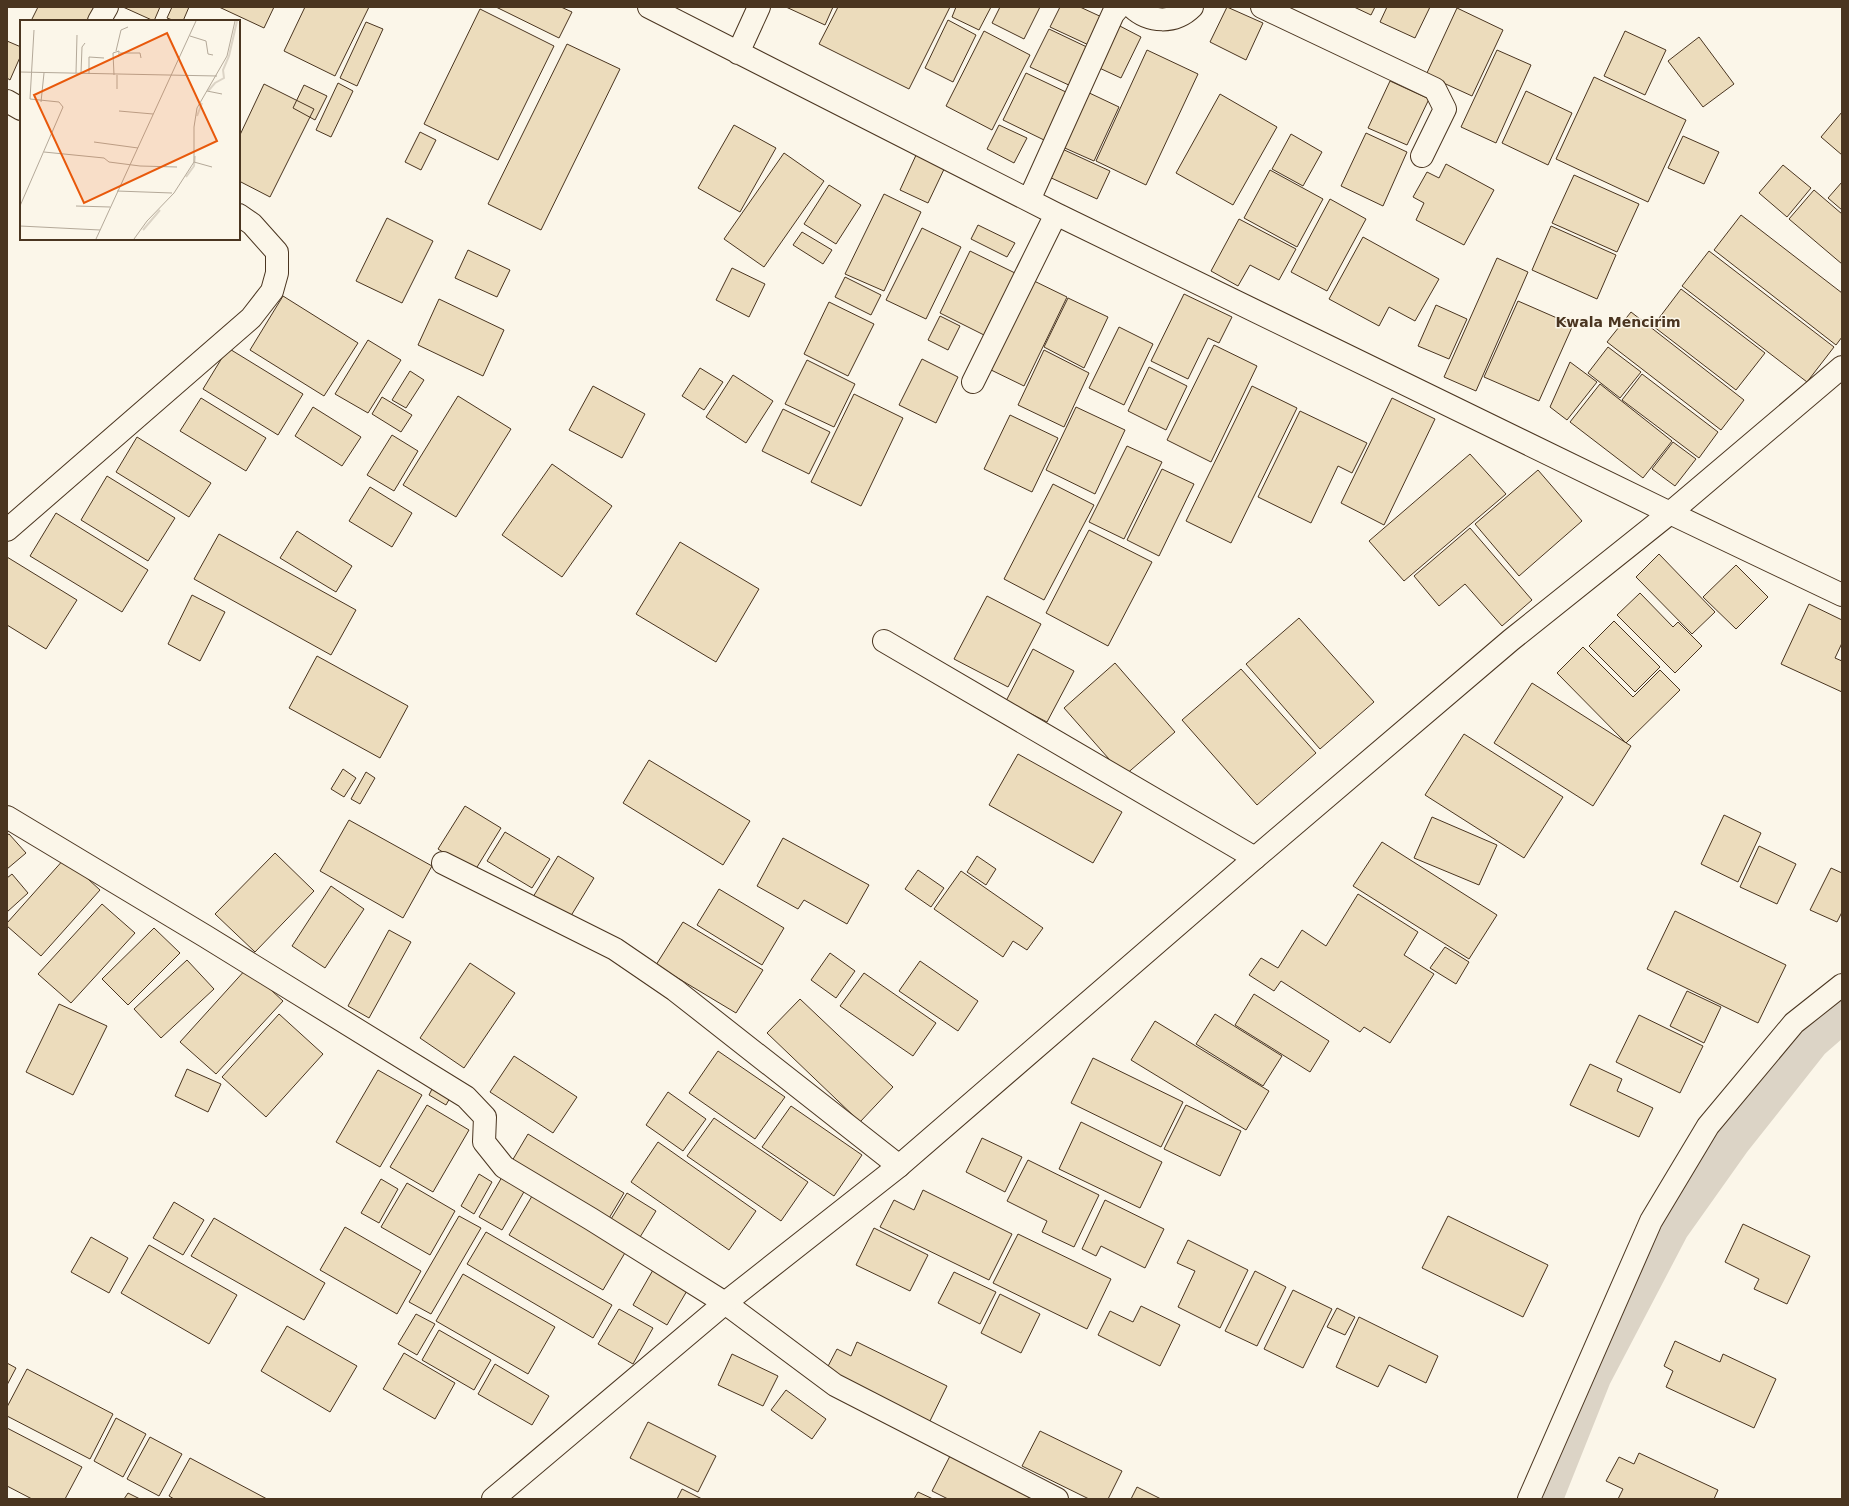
<svg xmlns="http://www.w3.org/2000/svg" width="1849" height="1506" viewBox="0 0 1849 1506" font-family="'DejaVu Sans',sans-serif">
	<style>
		.lines { fill: none; stroke-linecap: round; stroke-linejoin: round }
		.canal { stroke: #dcd4c6; stroke-width: 39 }
		.building { fill: #ecdcbc; stroke: #4a3520 }
		.minor-casing { stroke: #4a3520; stroke-width: 24 }
		.major-casing { stroke: #4a3520; stroke-width: 24 }
		.minor { stroke: #fbf6e9; stroke-width: 22 }
		.major { stroke: #fbf6e9; stroke-width: 22 }
		.labels { text-anchor: middle; stroke-width: 3; stroke-linejoin: round; paint-order: stroke }
		.quarter-label { font-size: 14px; font-weight: bold; fill: #4a3520; stroke: #fbf6e9 }
		.inset-river { fill: none; stroke: #dcd4c6; stroke-width: 2 }
		.inset-road { fill: none; stroke: #b4a999; stroke-width: 1 }
		.view { fill: #e8590c; fill-opacity: 0.15; stroke: #e8590c; stroke-width: 2 }
		.inset-edge { fill: none; stroke: #4a3520; stroke-width: 2 }
	</style>
	<rect width="100%" height="100%" fill="#fbf6e9"/>
	<g class="lines">
		<!-- canal -->
		<path class="canal" d="M1543,1499L1592,1376L1670,1227L1731,1141L1811,1040L1842,1013"/>
	</g>
	<!-- building -->
	<path class="building" d="M38,7H97L91,21H31Z
		M123,7H160L154,21Z
		M172,7H189L183,21H175L167,18Z
		M219,7H274L264,28Z
		M305,7H369L335,76L284,51Z
		M496,7H561L572,12L559,38Z
		M786,7H833L825,25Z
		M838,7H950L909,89L819,44Z
		M956,7H991L979,30L952,17Z
		M1000,7H1040L1024,39L992,23Z
		M1060,7H1080L1106,19L1093,47L1050,27Z
		M1227,7L1263,23L1246,60L1210,42Z
		M1354,7H1375L1371,15Z
		M1387,7H1430L1415,38L1380,22Z
		M1457,8L1503,30L1472,96L1426,75Z
		M480,9L554,46L498,160L424,124Z
		M948,20L976,35L953,82L925,68Z
		M366,22L383,29L357,86L340,78Z
		M1116,24L1141,37L1121,78L1095,66Z
		M1049,29L1091,49L1073,87L1030,67Z
		M984,31L1030,55L992,130L946,106Z
		M1625,31L1666,50L1645,95L1604,76Z
		M1699,37L1734,84L1703,107L1668,61Z
		M7,41L21,47V55L10,80L7,78Z
		M567,44L620,69L541,230L488,204Z
		M1147,50L1198,74L1146,185L1096,161Z
		M1497,50L1531,65L1496,143L1461,127Z
		M1026,73L1068,93L1044,140L1003,120Z
		M1594,77L1686,120L1648,202L1556,159Z
		M1390,81L1429,99L1407,145L1368,128Z
		M338,83L353,91L331,137L316,130Z
		M264,84L314,109L270,197L239,181V137Z
		M304,85L327,96L315,120L293,108Z
		M1083,90L1119,107L1094,161L1058,145Z
		M1526,91L1572,113L1548,165L1502,143Z
		M1220,94L1277,127L1233,205L1176,173Z
		M1842,112V155L1821,137Z
		M734,125L776,148L740,212L698,188Z
		M999,125L1027,138L1014,163L987,149Z
		M420,132L436,140L421,170L405,162Z
		M1366,133L1407,152L1383,206L1341,186Z
		M1291,134L1322,152L1303,186L1272,169Z
		M1683,136L1719,152L1704,184L1668,168Z
		M1060,148L1110,171L1097,199L1047,176Z
		M784,153L824,181L764,267L724,239Z
		M917,153L946,165L928,203L900,190Z
		M1446,164L1494,190L1464,245L1416,220L1424,203L1413,197L1427,172L1439,178Z
		M1783,165L1811,188L1787,217L1759,193Z
		M1270,170L1323,199L1297,247L1244,218Z
		M1574,175L1639,204L1617,252L1552,223Z
		M1842,182V210L1828,198Z
		M829,185L861,205L836,244L804,224Z
		M1814,190L1842,214V264L1789,219Z
		M884,194L921,212L884,291L845,274Z
		M1330,199L1366,219L1327,291L1291,272Z
		M1741,215L1842,293V337L1836,345L1714,250Z
		M387,218L433,241L402,303L356,281Z
		M1239,219L1296,249L1279,280L1250,265L1238,286L1211,271Z
		M978,225L1015,243L1007,257L971,239Z
		M1551,226L1616,255L1597,299L1532,270Z
		M922,228L961,247L926,319L886,300Z
		M802,232L832,250L823,264L793,245Z
		M1363,237L1439,279L1415,321L1389,307L1379,326L1329,299Z
		M468,250L510,270L497,297L455,278Z
		M970,251L1015,273L984,335L940,313Z
		M1709,251L1834,347L1807,382L1682,286Z
		M1497,258L1528,272L1476,391L1444,377Z
		M732,268L765,284L749,317L716,300Z
		M845,277L881,295L871,315L835,297Z
		M1030,279L1067,297L1024,386L987,368Z
		M1681,289L1765,353L1736,390L1653,326Z
		M1184,294L1232,317L1219,343L1208,338L1188,379L1151,361Z
		M283,296L358,343L324,396L250,350Z
		M1068,298L1108,317L1084,368L1044,347Z
		M439,299L504,330L483,376L418,345Z
		M1518,301L1573,325L1539,401L1484,377Z
		M829,302L874,324L848,376L804,354Z
		M1436,305L1467,319L1449,359L1418,346Z
		M1631,312L1744,400L1721,430L1607,342Z
		M940,316L960,326L948,350L928,340Z
		M1119,327L1153,344L1124,405L1089,388Z
		M368,340L401,360L368,413L335,394Z
		M1214,345L1257,366L1211,462L1167,440Z
		M1608,347L1641,372L1620,398L1588,373Z
		M228,348L303,394L278,435L203,389Z
		M1044,350L1089,373L1064,427L1018,405Z
		M922,359L958,377L936,423L899,405Z
		M807,360L855,384L834,427L785,404Z
		M1570,362L1597,382L1567,420L1550,407Z
		M1149,367L1187,386L1166,430L1128,411Z
		M700,368L723,382L704,410L682,396Z
		M410,371L424,380L406,408L392,400Z
		M1642,374L1718,432L1699,458L1622,400Z
		M733,375L773,401L746,443L706,417Z
		M1600,384L1672,441L1643,478L1570,422Z
		M593,386L645,414L622,458L569,430Z
		M1252,386L1297,408L1231,543L1186,521Z
		M854,394L903,418L861,506L811,482Z
		M458,396L511,429L456,517L403,485Z
		M382,397L412,415L401,432L372,414Z
		M201,398L266,438L246,471L180,431Z
		M1392,398L1435,419L1384,525L1341,503Z
		M313,407L361,437L342,466L295,436Z
		M1076,407L1125,430L1095,494L1046,470Z
		M783,409L830,432L809,474L762,451Z
		M1300,411L1367,443L1352,473L1338,466L1311,523L1258,497Z
		M1010,415L1058,438L1032,492L984,469Z
		M392,435L418,451L394,491L367,475Z
		M137,437L211,483L189,517L116,472Z
		M1673,442L1696,459L1675,486L1652,469Z
		M1127,446L1162,462L1124,539L1089,522Z
		M1470,454L1506,494L1404,581L1369,541Z
		M552,464L612,506L562,577L502,535Z
		M1162,469L1194,484L1159,556L1127,540Z
		M1538,470L1582,521L1519,576L1475,524Z
		M107,476L175,518L148,561L81,520Z
		M1053,484L1094,505L1044,600L1004,579Z
		M370,487L412,513L392,547L349,521Z
		M56,513L148,570L122,612L30,556Z
		M1470,528L1532,600L1502,626L1465,584L1439,606L1414,576Z
		M1089,530L1152,562L1108,646L1046,613Z
		M297,531L352,566L336,592L280,558Z
		M219,534L356,610L331,655L194,579Z
		M680,542L759,589L716,662L636,614Z
		M1659,554L1715,612L1692,634L1636,577Z
		M7,557L77,600L46,649L7,625Z
		M1736,565L1768,597L1736,629L1703,597Z
		M1640,593L1673,627L1678,622L1702,646L1675,673L1617,615Z
		M192,595L225,612L200,661L168,644Z
		M987,596L1041,624L1008,687L954,659Z
		M1809,604L1842,620V643L1835,658L1842,661V692L1781,664Z
		M1299,618L1374,702L1320,749L1246,664Z
		M1614,621L1660,667L1635,692L1589,646Z
		M1583,647L1633,697L1660,670L1680,690L1626,743L1557,673Z
		M1033,649L1074,671L1047,722L1006,701Z
		M317,656L408,706L380,758L289,708Z
		M1115,663L1175,732L1124,776L1064,708Z
		M1241,669L1316,753L1257,805L1182,720Z
		M1532,683L1631,746L1593,806L1494,743Z
		M1464,734L1563,797L1524,858L1425,795Z
		M1018,754L1122,812L1093,863L989,805Z
		M649,760L750,821L723,865L623,803Z
		M343,769L356,778L344,797L331,789Z
		M366,772L375,778L360,804L351,799Z
		M465,806L501,828L474,872L438,849Z
		M1724,815L1761,833L1738,882L1701,864Z
		M1432,817L1497,845L1479,885L1414,858Z
		M349,820L432,866L403,918L320,871Z
		M505,832L550,859L532,888L487,861Z
		M9,834L26,853L7,869V835Z
		M783,838L869,885L847,924L804,900L798,909L757,886Z
		M1382,842L1497,915L1469,959L1353,886Z
		M1759,846L1796,864L1777,904L1740,887Z
		M275,853L314,891L255,952L215,914Z
		M558,856L594,878L569,919L533,897Z
		M977,856L996,869L986,885L967,872Z
		M65,858L100,890L41,956L7,926V923Z
		M1831,868L1842,873V912L1837,922L1810,910Z
		M918,870L944,888L931,907L905,889Z
		M961,871L1043,928L1027,950L1013,941L1003,957L934,909Z
		M12,874L28,893L7,912V878Z
		M331,886L364,909L325,968L292,946Z
		M719,889L784,928L762,965L697,925Z
		M1358,894L1418,932L1404,955L1434,974L1390,1043L1364,1027L1360,1032L1281,981L1274,991L1249,975L1261,958L1278,968L1302,930L1326,946Z
		M102,904L135,933L71,1003L38,974Z
		M1675,911L1786,965L1758,1023L1647,969Z
		M683,922L763,970L736,1013L656,965Z
		M154,928L180,953L128,1005L102,979Z
		M389,930L411,942L369,1018L348,1006Z
		M1445,947L1469,962L1456,984L1430,968Z
		M830,953L855,971L836,998L811,980Z
		M187,960L214,989L161,1038L134,1009Z
		M920,961L978,1001L958,1031L899,991Z
		M470,963L515,993L464,1068L420,1038Z
		M247,968L283,1001L216,1074L180,1042Z
		M864,973L936,1023L913,1056L840,1006Z
		M1687,991L1721,1007L1704,1043L1670,1026Z
		M1254,994L1329,1041L1310,1072L1235,1025Z
		M800,999L893,1087L860,1122L767,1033Z
		M59,1004L107,1026L73,1095L26,1072Z
		M279,1014L323,1054L266,1117L222,1077Z
		M1215,1014L1282,1056L1263,1086L1196,1044Z
		M1639,1015L1703,1046L1680,1093L1616,1062Z
		M1155,1021L1269,1091L1246,1130L1131,1060Z
		M718,1051L785,1097L755,1139L689,1093Z
		M514,1056L577,1097L553,1133L490,1092Z
		M1093,1058L1183,1102L1161,1147L1071,1103Z
		M1590,1064L1622,1079L1617,1091L1653,1108L1639,1137L1570,1105Z
		M187,1069L221,1084L208,1112L175,1096Z
		M378,1070L422,1095L380,1167L336,1142Z
		M433,1087L451,1096L446,1105L429,1095Z
		M668,1092L706,1119L683,1151L646,1125Z
		M427,1105L469,1130L433,1192L390,1167Z
		M1186,1105L1241,1131L1220,1176L1164,1149Z
		M791,1106L862,1155L834,1196L762,1147Z
		M714,1118L808,1182L781,1221L687,1156Z
		M1081,1122L1162,1162L1140,1208L1059,1169Z
		M528,1134L624,1193L608,1220L512,1161Z
		M982,1138L1022,1157L1005,1192L966,1172Z
		M658,1142L756,1211L729,1250L631,1182Z
		M1028,1160L1099,1195L1074,1247L1042,1232L1047,1221L1007,1201Z
		M479,1174L492,1182L474,1214L461,1206Z
		M502,1177L525,1190L502,1230L479,1217Z
		M381,1179L398,1189L379,1223L361,1213Z
		M407,1183L455,1211L430,1255L381,1227Z
		M923,1190L1012,1234L989,1280L880,1227L894,1200L914,1210Z
		M535,1191L629,1246L603,1290L509,1235Z
		M627,1193L656,1211L637,1242L608,1224Z
		M1105,1200L1164,1229L1145,1268L1101,1246L1096,1256L1082,1249Z
		M174,1202L204,1220L183,1255L153,1238Z
		M459,1216L481,1228L431,1314L409,1302Z
		M1448,1216L1548,1265L1523,1317L1422,1268Z
		M214,1218L325,1283L304,1320L191,1256Z
		M1743,1224L1810,1256L1787,1304L1754,1289L1759,1279L1725,1262Z
		M345,1227L421,1271L397,1314L320,1270Z
		M874,1228L928,1255L910,1291L856,1265Z
		M486,1232L612,1305L593,1338L467,1264Z
		M1018,1234L1111,1279L1087,1329L993,1283Z
		M91,1237L128,1258L109,1293L71,1272Z
		M1188,1240L1248,1270L1220,1328L1178,1307L1195,1271L1177,1263Z
		M149,1245L237,1295L209,1344L121,1293Z
		M653,1270L688,1289L667,1325L633,1305Z
		M1255,1271L1286,1287L1257,1346L1225,1331Z
		M954,1272L996,1292L980,1324L938,1303Z
		M463,1274L555,1327L528,1374L436,1321Z
		M1293,1290L1332,1309L1303,1368L1264,1349Z
		M1000,1294L1040,1314L1021,1353L981,1333Z
		M1141,1306L1180,1325L1160,1366L1098,1335L1110,1311L1133,1322Z
		M1337,1308L1355,1317L1345,1335L1327,1327Z
		M619,1309L653,1328L633,1364L598,1344Z
		M416,1314L435,1324L417,1355L398,1344Z
		M1359,1317L1438,1356L1426,1383L1389,1365L1378,1387L1336,1367Z
		M287,1326L357,1366L330,1412L261,1371Z
		M439,1330L491,1360L474,1390L422,1360Z
		M1675,1341L1720,1362L1723,1354L1776,1379L1754,1428L1666,1387L1673,1371L1664,1366Z
		M857,1342L947,1386L929,1423L825,1372L837,1349L851,1356Z
		M404,1353L455,1383L435,1419L383,1389Z
		M732,1354L778,1376L763,1406L718,1385Z
		M7,1363L16,1368L7,1385Z
		M495,1364L549,1396L532,1425L478,1394Z
		M27,1369L113,1414L90,1459L7,1416V1407Z
		M786,1390L826,1419L812,1439L771,1410Z
		M116,1418L146,1434L123,1477L94,1461Z
		M648,1422L716,1456L698,1492L630,1458Z
		M7,1428L82,1467L65,1499H32L7,1486Z
		M1040,1431L1122,1471L1108,1499H1089L1022,1466Z
		M150,1437L182,1454L159,1496L127,1479Z
		M1639,1453L1718,1490L1714,1499H1618L1623,1489L1606,1481L1619,1457L1634,1464Z
		M950,1456L1038,1499H948L932,1491Z
		M190,1458L267,1499H174L169,1496Z
		M1137,1487L1161,1499H1131Z
		M682,1489L702,1499H677Z
		M918,1492L933,1499H914Z
		M128,1493L140,1499H124Z"/>
	<g class="lines">
		<!-- minor casing -->
		<g class="minor-casing">
			<path id="minor" d="M649,7L1056,214L1670,513L1842,595
				M1132,7C1149,23 1175,24 1192,7
				M1262,7L1435,89L1445,109L1422,156
				M99,21L107,7
				M738,53L759,7
				M7,101L21,109
				M1029,200L1113,14L1119,7
				M973,382L1056,214
				M7,530L251,318L272,291L277,273V252L252,224L239,215
				M884,641L1255,858
				M7,817L205,936L466,1097L485,1117L484,1142L504,1167L591,1219L725,1303L835,1385L1057,1499
				M443,863L615,949L675,990L899,1166
				M1529,1499L1651,1221L1708,1126L1794,1023L1842,985"/>
		</g>
		<!-- major casing -->
		<g class="major-casing">
			<path id="major" d="M493,1499L725,1303L899,1166L1255,858L1511,640L1670,513L1842,367"/>
		</g>
		<!-- minor -->
		<use href="#minor" class="minor"/>
		<!-- major -->
		<use href="#major" class="major"/>
	</g>
	<g class="labels">
		<!-- quarter labels -->
		<g class="quarter-label">
			<text x="1618" y="327">Kwala Mencirim</text>
		</g>
	</g>
	<!-- overview -->
	<g transform="translate(20 20)">
		<rect width="220" height="220" fill="#fbf6e9"/>
		<path class="inset-river" d="M188,71L195,63L204,58L203,50L209,36L217,1M177,96L182,83M166,157L174,146L175,136M123,210L140,190"/>
		<path class="inset-road" d="M170,16L186,21L188,34L193,35M96,31L101,10L108,7M100,33H120L121,38M0,52L197,56M56,53L57,15M61,53L62,27L65,23M69,54V37L84,38M94,55L93,33L99,31V36L95,37M97,69V55M187,71L202,74M21,82L24,53M99,91L133,94M74,122L118,128M24,132L84,138L89,142L120,146L157,147M174,142L192,147M97,171L152,173M0,186L43,87L39,82L10,79L14,10M56,186L90,187M0,206L80,210M76,219L176,1M114,219L127,201L154,173L174,142V107L177,88L207,36L215,1"/>
		<path class="view" d="M147,13L197,121L64,183L14,75Z"/>
		<rect width="220" height="220" class="inset-edge"/>
	</g>
	<!-- border -->
	<rect width="1849" height="1506" fill="none" stroke="#4a3520" stroke-width="16"/>
</svg>
